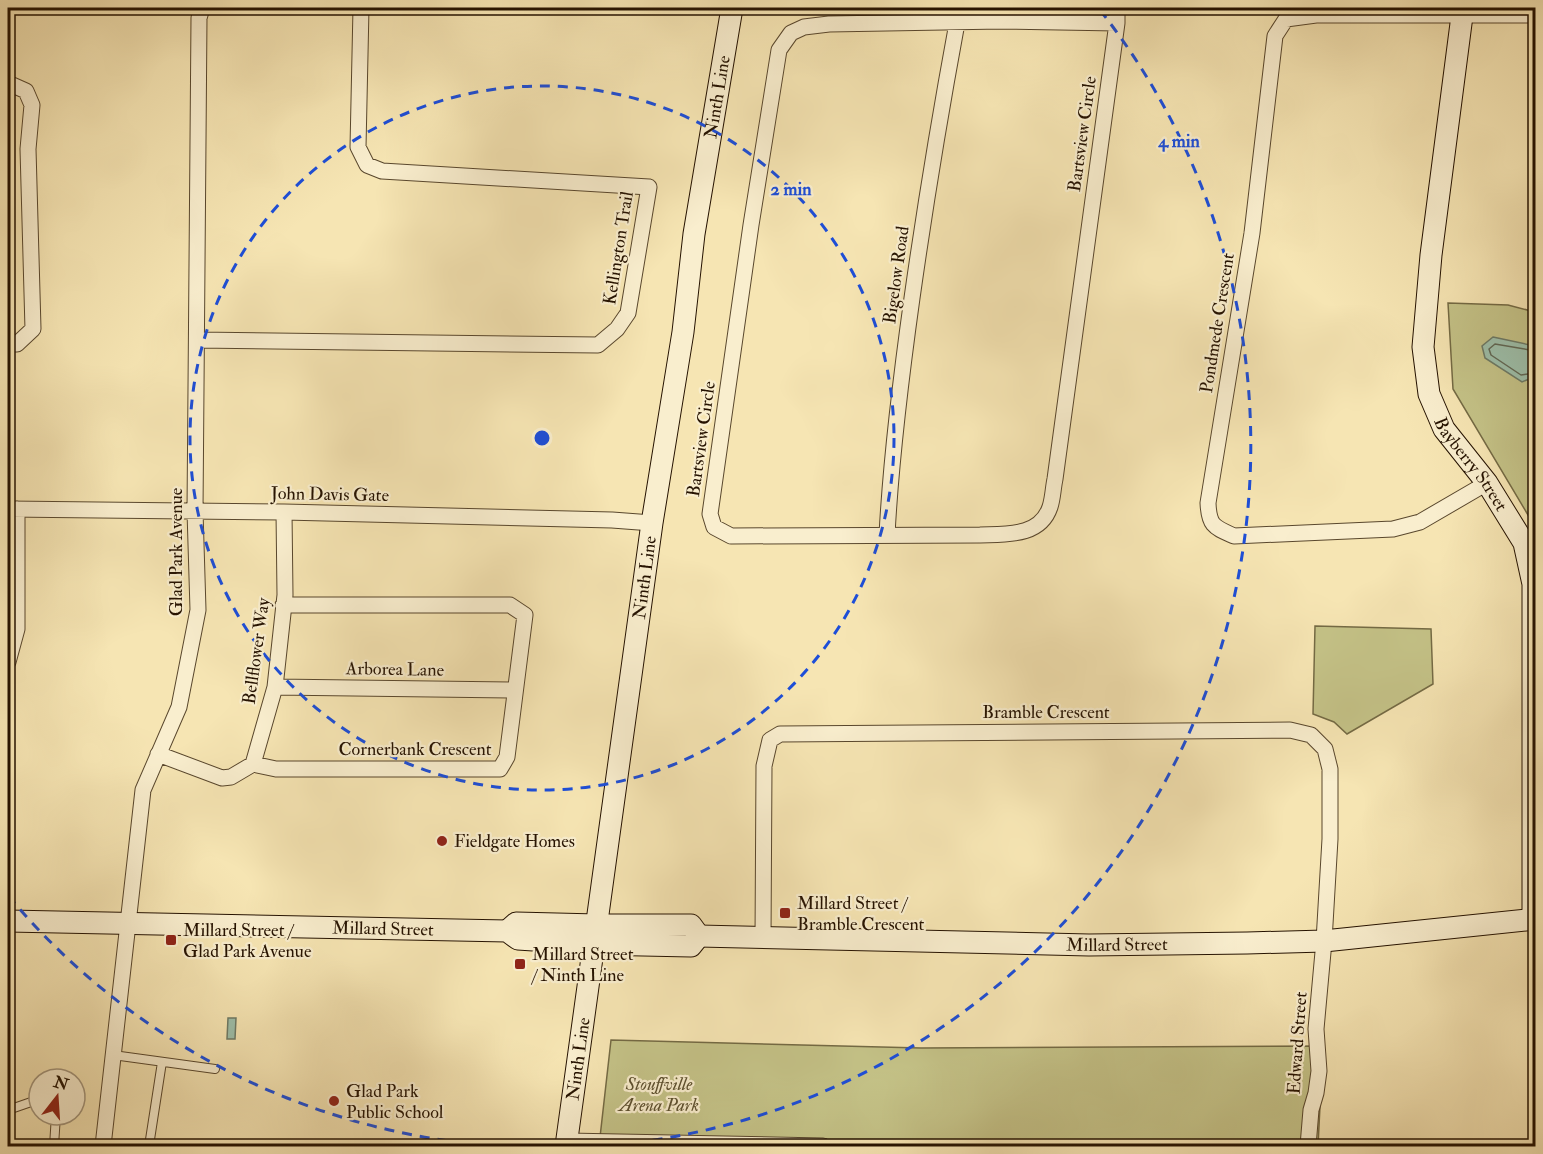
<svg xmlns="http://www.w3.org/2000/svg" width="1543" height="1154" viewBox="0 0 1543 1154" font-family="'IM FELL Double Pica',serif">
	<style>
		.green { fill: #c4c287; stroke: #746a44; stroke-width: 1.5 }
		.water { fill: #9dbfaa; stroke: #6d7a66; stroke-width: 1.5 }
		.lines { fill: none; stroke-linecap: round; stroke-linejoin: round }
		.shore { stroke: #616855; stroke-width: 1.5 }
		.lane-casing { stroke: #59472d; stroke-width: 10 }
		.street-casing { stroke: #59472d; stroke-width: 17 }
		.secondary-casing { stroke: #251200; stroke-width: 23 }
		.lane { stroke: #f9eece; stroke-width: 8 }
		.street { stroke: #f9eece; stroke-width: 15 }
		.secondary { stroke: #f9eece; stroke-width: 21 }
		.ring { fill: none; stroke: #1d4ed8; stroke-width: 3; stroke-dasharray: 10 8 }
		.poi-dot { fill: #8f2418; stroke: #f9eece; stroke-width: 2 }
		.labels { text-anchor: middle; stroke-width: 4.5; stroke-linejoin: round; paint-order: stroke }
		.street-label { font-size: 18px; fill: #251200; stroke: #f9eece }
		.poi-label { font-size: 18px; fill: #251200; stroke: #f9eece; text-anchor: start }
		.park-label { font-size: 18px; font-style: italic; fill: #5d502f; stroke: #f9eece }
		.centre { fill: #1d4ed8; stroke: #f9eece; stroke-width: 3 }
		.ring-label { font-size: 18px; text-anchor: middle; font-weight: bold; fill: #1d4ed8; stroke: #f9eece; stroke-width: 4.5; stroke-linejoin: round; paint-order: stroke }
	</style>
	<rect width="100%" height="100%" fill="#f6e5b3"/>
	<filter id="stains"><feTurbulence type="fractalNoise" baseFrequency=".00333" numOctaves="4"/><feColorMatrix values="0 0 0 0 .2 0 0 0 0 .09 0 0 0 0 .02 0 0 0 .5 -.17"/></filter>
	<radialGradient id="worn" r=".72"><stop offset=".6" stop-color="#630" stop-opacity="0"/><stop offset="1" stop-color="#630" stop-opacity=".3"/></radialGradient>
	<!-- green -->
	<path class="green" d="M1448,303L1508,305L1535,312V549L1531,520L1453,389Z
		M1315,626L1431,629L1433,684L1347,734L1334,722L1313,714Z
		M611,1040L921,1048L1323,1046L1318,1146H599Z"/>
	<!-- water -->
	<path class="water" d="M1493,337L1535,346V380L1529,379L1522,382L1485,358L1482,346Z
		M228,1018H236L235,1039H227Z"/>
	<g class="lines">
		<!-- shore -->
		<path class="shore" d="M1536,351L1495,344L1489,349L1491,355L1521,375L1536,373"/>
		<!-- lane casing -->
		<g class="lane-casing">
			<path id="lane" d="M113,1055L215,1069
				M8,1110L34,1101L39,1103
				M54,1146L56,1115
				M149,1146L162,1062"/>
		</g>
		<!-- street casing -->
		<g class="street-casing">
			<path id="street" d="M1117,23L1001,21L829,24L804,27L791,33L779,50L751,225L710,514L714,527L731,536L980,535C1006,534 1040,537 1050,507C1053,498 1053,488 1055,479L1117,23V8
				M8,83L26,91L32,105L28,149L33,329L17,344H8
				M197,340L598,345L617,329L628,313L649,187L382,171L367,165L358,147L361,8
				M1487,483L1420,522L1393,529L1234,536C1214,527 1209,526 1208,503L1252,233L1275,36L1286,19L1316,15H1536
				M8,509L284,512L612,520L652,523
				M887,535C891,456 901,377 912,298C925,206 940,115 957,23
				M8,662L17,629V509
				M275,687L515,690
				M158,754L222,778L231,777L253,764L275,687L285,595L284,512
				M253,764L276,769H500L507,757L525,615L510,605H283
				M763,939L764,766L770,740L780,734L1290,730L1311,735L1325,749L1330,769V839L1324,941L1316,1029L1319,1071L1316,1093L1311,1110L1308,1146
				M567,1141L823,1146
				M103,1146L143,790L179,707L198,610L195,511L199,18L202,8"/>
		</g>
		<!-- secondary casing -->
		<g class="secondary-casing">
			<g id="secondary">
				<path id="s1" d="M1463,8L1431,255L1423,347L1429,394L1444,429L1487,483L1524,543L1533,584V919"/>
				<path id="s2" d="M8,921L507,931L518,939L595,944L691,946L699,936"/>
				<path d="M507,931L516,923L597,925H691L699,936"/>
				<path id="s3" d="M699,936L1089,945L1247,943L1324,941L1536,919"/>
				<path id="s4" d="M566,1146L652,523L683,332L694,234L732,8"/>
			</g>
		</g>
		<!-- lane -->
		<use href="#lane" class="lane"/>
		<!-- street -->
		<use href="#street" class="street"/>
		<!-- secondary -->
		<use href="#secondary" class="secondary"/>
	</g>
	<!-- distance rings -->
	<g class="ring">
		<circle cx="542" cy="438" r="352"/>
		<path d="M1100 10A703 703 0 0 1 11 899"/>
	</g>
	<!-- markers -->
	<g class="poi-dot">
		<circle cx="442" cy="841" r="6"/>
		<rect x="779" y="907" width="12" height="12" rx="3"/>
		<rect x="165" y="934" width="12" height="12" rx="3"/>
		<rect x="514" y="958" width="12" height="12" rx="3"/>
		<circle cx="334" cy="1101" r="6"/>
	</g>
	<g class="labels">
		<!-- street labels -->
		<g class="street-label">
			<text dy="6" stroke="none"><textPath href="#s4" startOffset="1060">Ninth Line</textPath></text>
			<text transform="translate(1082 134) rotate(-82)" y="6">Bartsview Circle</text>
			<text transform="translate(618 248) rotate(-81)" y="6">Kellington Trail</text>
			<text transform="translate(896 275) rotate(-82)" y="6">Bigelow Road</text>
			<text transform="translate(1217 323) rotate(-81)" y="6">Pondmede Crescent</text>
			<text transform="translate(701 439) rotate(-82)" y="6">Bartsview Circle</text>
			<text dy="6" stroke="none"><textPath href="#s1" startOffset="471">Bayberry Street</textPath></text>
			<text transform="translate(330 494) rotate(1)" y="6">John Davis Gate</text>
			<text transform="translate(176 552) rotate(-90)" y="6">Glad Park Avenue</text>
			<text dy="6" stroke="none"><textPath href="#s4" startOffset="574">Ninth Line</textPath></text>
			<text transform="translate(256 651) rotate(-82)" y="6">Bellflower Way</text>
			<text transform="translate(395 669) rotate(1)" y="6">Arborea Lane</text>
			<text x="1046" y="718">Bramble Crescent</text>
			<text x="415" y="755">Cornerbank Crescent</text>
			<text dy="6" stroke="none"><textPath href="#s2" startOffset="375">Millard Street</textPath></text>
			<text dy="6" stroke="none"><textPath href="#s3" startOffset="418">Millard Street</textPath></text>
			<text transform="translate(1297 1043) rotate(-86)" y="6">Edward Street</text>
			<text dy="6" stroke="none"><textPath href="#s4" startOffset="88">Ninth Line</textPath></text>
		</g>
		<!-- poi labels -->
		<g class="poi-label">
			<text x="454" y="847">Fieldgate Homes</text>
			<text x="797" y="909">Millard Street /<tspan x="797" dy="21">Bramble Crescent</tspan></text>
			<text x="183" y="936">Millard Street /<tspan x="183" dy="21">Glad Park Avenue</tspan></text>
			<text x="532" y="960">Millard Street<tspan x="532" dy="21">/ Ninth Line</tspan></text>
			<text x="346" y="1097">Glad Park<tspan x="346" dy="21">Public School</tspan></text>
		</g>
		<!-- park labels -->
		<g class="park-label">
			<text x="659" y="1090">Stouffville<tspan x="659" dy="21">Arena Park</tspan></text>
		</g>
	</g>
	<circle cx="542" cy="438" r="9" class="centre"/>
	<g class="ring-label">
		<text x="1179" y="147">4 min</text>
		<text x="791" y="195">2 min</text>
	</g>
	<!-- margin -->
	<rect width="1543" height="1154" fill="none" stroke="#f6e5b3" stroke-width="30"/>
	<rect x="9" y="9" width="1525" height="1136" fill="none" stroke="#251200" stroke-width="3"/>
	<rect x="15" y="15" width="1513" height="1124" fill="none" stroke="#251200" stroke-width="1.5"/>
	<!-- north arrow -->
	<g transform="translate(57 1097) rotate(17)"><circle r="28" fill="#f9eece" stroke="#a4967c" stroke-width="1.5"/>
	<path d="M0-4.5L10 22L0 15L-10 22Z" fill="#8f2418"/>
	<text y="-9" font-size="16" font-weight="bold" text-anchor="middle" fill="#251200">N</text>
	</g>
	<rect width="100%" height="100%" filter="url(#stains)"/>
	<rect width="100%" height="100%" fill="url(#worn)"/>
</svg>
